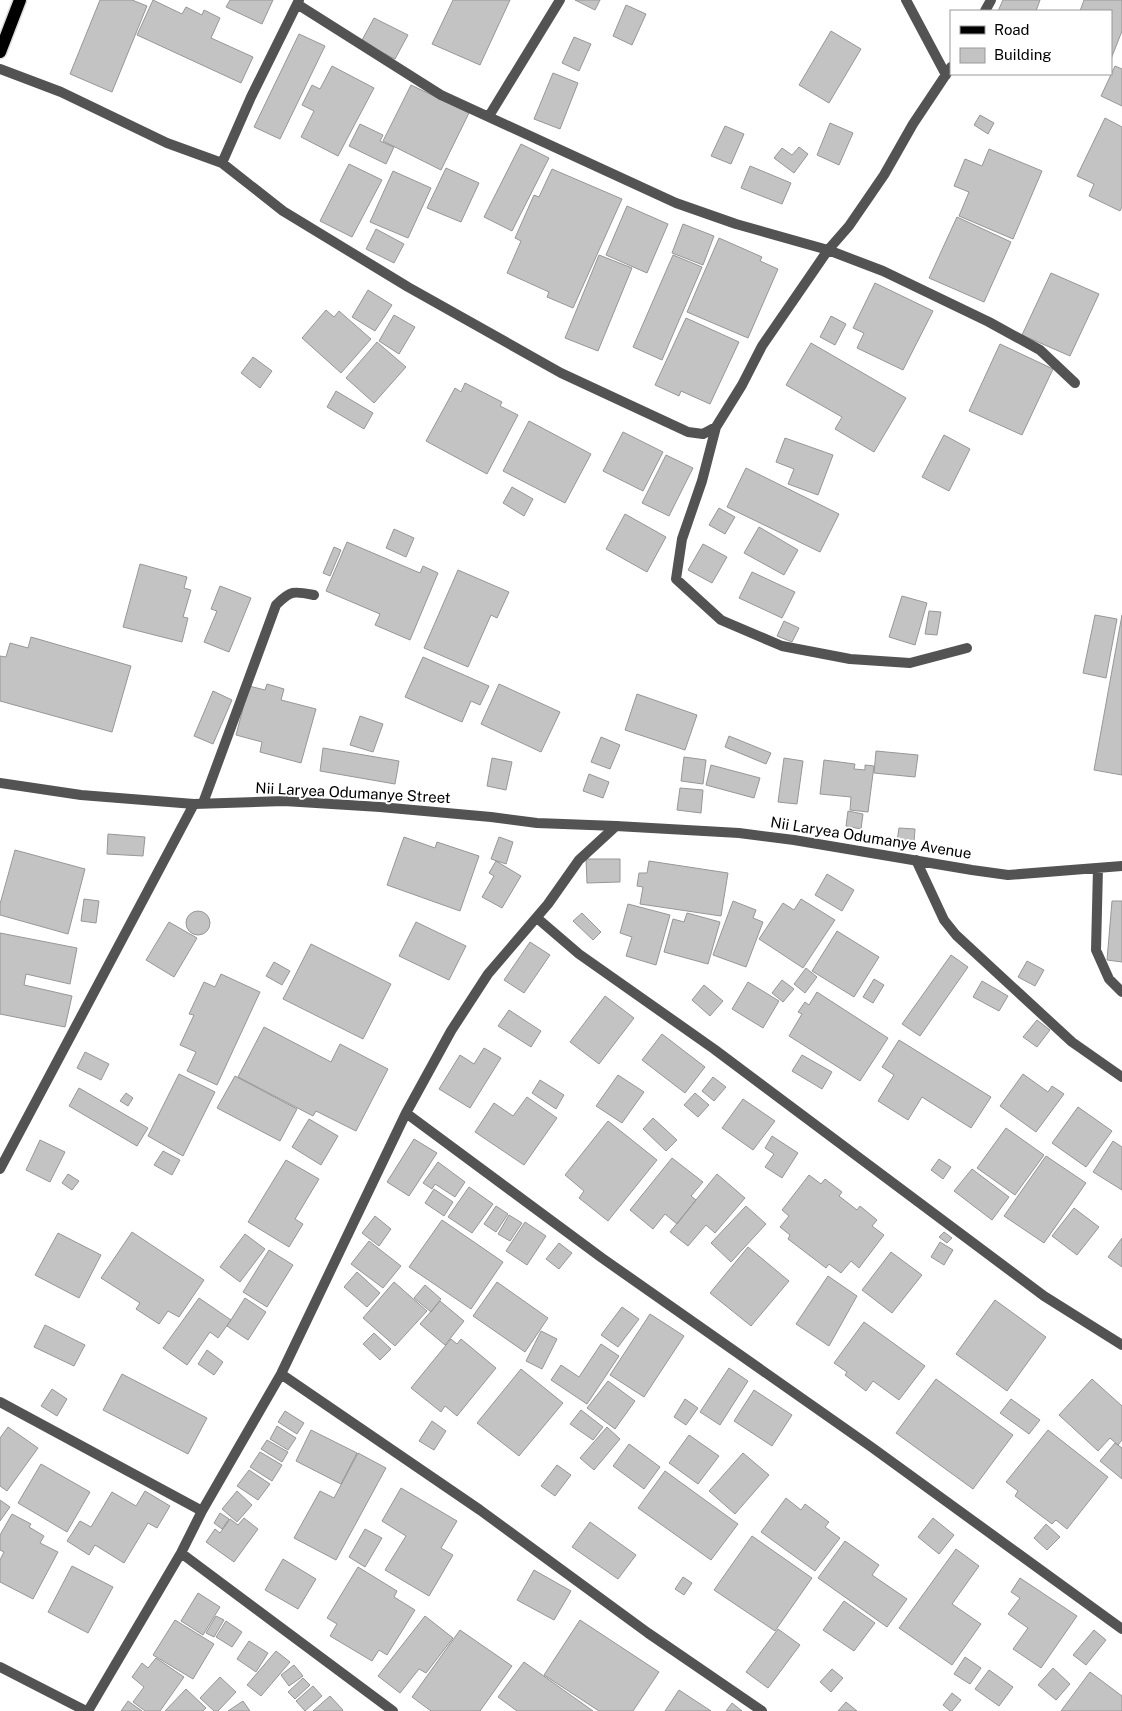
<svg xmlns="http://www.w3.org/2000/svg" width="1122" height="1711" viewBox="0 0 1122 1711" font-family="'Public Sans',sans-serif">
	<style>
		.building { fill: #c3c3c3; stroke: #979797 }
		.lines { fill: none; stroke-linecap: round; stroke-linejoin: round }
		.primary-casing { stroke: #dbdbdb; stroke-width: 15 }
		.service { stroke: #535353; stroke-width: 10 }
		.minor { stroke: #535353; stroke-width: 10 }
		.tertiary { stroke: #535353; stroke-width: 10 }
		.primary { stroke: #000; stroke-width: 12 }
		.labels { text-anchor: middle; stroke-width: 4; stroke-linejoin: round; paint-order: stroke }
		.street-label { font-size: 15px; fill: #000; stroke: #fff }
	</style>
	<rect width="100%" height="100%" fill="#fff"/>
	<!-- building -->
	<path class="building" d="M100,0H132L147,6L112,92L70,74Z
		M153,0L182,14L186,7L202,15L204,10L220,18L211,38L253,57L241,83L137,35Z
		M230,0H273L262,24L226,7Z
		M453,0H510L480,65L432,44Z
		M575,0H600L595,10Z
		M1003,0H1040L1036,11H998Z
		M1084,0H1122V31L1111,59V11H1080Z
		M626,5L646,14L632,45L613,36Z
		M374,18L408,35L395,59L361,42Z
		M831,31L861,49L829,103L799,85Z
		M299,34L325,46L280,139L254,127Z
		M574,37L591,44L579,71L562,63Z
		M332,66L374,88L338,156L301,137L314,111L302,105L312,85L320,89Z
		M1115,66L1122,69V106L1101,96Z
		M553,73L578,83L560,129L534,119Z
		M411,85L469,113L441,170L383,141Z
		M980,115L994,123L988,134L974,125Z
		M1105,118L1122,127V207L1120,211L1089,196L1094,184L1077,176Z
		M830,123L853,133L839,165L817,155Z
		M360,124L383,135L380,141L394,147L386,164L349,146Z
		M725,126L744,134L731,164L711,156Z
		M521,144L549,158L512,231L484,217Z
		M799,147L808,154L794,173L774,158L782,148L792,155Z
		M989,149L1042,171L1013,239L959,216L969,192L954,186L965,159L982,166Z
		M349,164L382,180L352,237L320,221Z
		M750,166L791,183L782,204L741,188Z
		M446,168L479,183L461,222L427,208Z
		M552,169L622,199L573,308L547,297L549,292L507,273L521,241L515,238L534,195L539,197Z
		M393,171L431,188L408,238L370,222Z
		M627,206L668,224L647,273L606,255Z
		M957,217L1011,242L984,302L929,278Z
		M683,224L714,236L703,265L672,253Z
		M376,229L404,244L394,263L366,249Z
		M719,238L762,257L760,261L778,269L748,338L687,312Z
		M599,255L632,268L598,351L565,338Z
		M673,255L702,267L662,360L633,347Z
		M1051,273L1099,294L1070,356L1022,335Z
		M875,283L933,311L903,370L857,348L864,333L853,328Z
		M368,290L392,305L375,331L352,317Z
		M326,310L334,317L339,311L371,339L341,373L302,338Z
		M394,315L415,327L399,354L379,341Z
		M831,316L846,324L835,345L820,337Z
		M686,318L739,342L710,404L681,391L679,396L655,385Z
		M377,342L406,367L374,403L346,378Z
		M811,343L906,398L874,452L835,429L842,417L786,385Z
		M1000,344L1053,369L1022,435L969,411Z
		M253,357L272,371L260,388L241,373Z
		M465,383L502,402L500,406L518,415L487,474L426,441L455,388L461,392Z
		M336,391L373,413L364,429L327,407Z
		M529,421L591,454L565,503L503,471Z
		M623,432L663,452L643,491L603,471Z
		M944,435L970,449L949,491L922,477Z
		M785,438L833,455L818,495L788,484L794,469L776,462Z
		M666,455L693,468L669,516L642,503Z
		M746,468L839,514L820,552L727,507Z
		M512,487L533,499L524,516L503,503Z
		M719,508L735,517L725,534L709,525Z
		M625,514L666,537L647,572L606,549Z
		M759,527L798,550L784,575L744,553Z
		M394,529L414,538L406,557L386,548Z
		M347,542L420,573L423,566L438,573L410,640L375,625L380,614L326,591Z
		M703,544L727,557L712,583L688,570Z
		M334,547L341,550L330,576L323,573Z
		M140,564L187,577L184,588L191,590L183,617L188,618L182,642L123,627Z
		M458,570L509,592L497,618L491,615L468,667L424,648Z
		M752,572L795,592L782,618L739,598Z
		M220,586L251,598L229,652L204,642L217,611L211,609Z
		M902,596L927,603L915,645L889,637Z
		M929,611L941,612L937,635L925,634Z
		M1095,615L1117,619L1106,678L1083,673Z
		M1122,615V775L1094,770Z
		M784,621L799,628L792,642L777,636Z
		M31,637L131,666L112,732L0,701V656L6,657L10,643L28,648Z
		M423,657L489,686L480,705L471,701L462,722L405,697Z
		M267,684L284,689L281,700L316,709L301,763L260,752L262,742L236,735L249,686L265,690Z
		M499,684L560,712L541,752L481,724Z
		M213,691L232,700L213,744L194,736Z
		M637,694L697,715L685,750L625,730Z
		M360,716L383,724L373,752L350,745Z
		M729,736L771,753L766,764L725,747Z
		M601,737L620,745L610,769L591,762Z
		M323,748L399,761L395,784L320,771Z
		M876,751L918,755L915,777L874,773Z
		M684,757L706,760L703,784L681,781Z
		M492,758L512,762L506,790L487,786Z
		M784,758L803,761L797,804L778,802Z
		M824,760L855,764L854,769L865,770V765L874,766L868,812L850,810L851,797L820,794Z
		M711,765L760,778L754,798L706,785Z
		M589,774L609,782L603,798L583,791Z
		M680,788L703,790L701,813L677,810Z
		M848,811L863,814L861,829L846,826Z
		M899,828L915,829L914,842L897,841Z
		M108,834L145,837L143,856L107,854Z
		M404,837L435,848L437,842L479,856L460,911L387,885Z
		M499,837L513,842L506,864L491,859Z
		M15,850L85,869L68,934L0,915V904Z
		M586,859H620V882L587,883Z
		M496,861L521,876L502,908L482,897L494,876L489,873Z
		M649,861L728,873L721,916L640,904L643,887L637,886L639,873H647Z
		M827,874L854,890L842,911L815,895Z
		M84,899L99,901L96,923L81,921Z
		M801,899L835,920L803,968L759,939L783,903L794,910Z
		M733,901L756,910L753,918L763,922L746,967L713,955Z
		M1112,901H1122V962L1107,960Z
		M628,904L670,915L656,965L626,956L632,937L620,933Z
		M186 923a12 12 0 1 1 24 0a12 12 0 1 1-24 0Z
		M582,913L601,932L593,940L573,921Z
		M687,913L720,922L708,964L664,952L673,919L684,922Z
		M169,922L197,938L174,977L146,960Z
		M416,922L466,946L449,980L399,956Z
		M837,931L879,957L854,997L812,971Z
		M0,933L77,948L70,984L26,974L24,985L72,996L65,1027L0,1014Z
		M530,942L550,955L524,993L504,980Z
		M311,944L391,984L363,1039L283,999Z
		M951,955L968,967L920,1036L902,1024Z
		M1027,961L1044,970L1035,986L1018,977Z
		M274,962L290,971L282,985L266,976Z
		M806,968L817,977L805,993L794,984Z
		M221,974L260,992L217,1085L187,1071L196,1052L180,1045L194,1015L189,1014L204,982L215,987Z
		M874,979L884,985L873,1003L863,997Z
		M782,980L794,989L783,1002L772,993Z
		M982,981L1008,996L999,1011L973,997Z
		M748,982L779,1001L763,1028L732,1009Z
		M704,985L723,1001L710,1016L692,1000Z
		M817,992L888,1038L860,1081L789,1036L802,1014L798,1012L805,1002L809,1005Z
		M605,996L634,1018L599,1064L570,1042Z
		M509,1010L541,1031L531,1047L498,1026Z
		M1037,1020L1050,1030L1037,1047L1023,1037Z
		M264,1027L331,1062L340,1044L388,1069L356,1131L316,1111L313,1116L238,1077Z
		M662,1034L705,1067L685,1093L642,1060Z
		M899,1040L991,1097L971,1128L922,1097L908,1120L878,1101L894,1075L882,1067Z
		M484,1048L501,1058L470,1108L439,1089L460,1055L474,1064Z
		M85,1052L109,1064L101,1080L77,1068Z
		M802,1055L832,1072L822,1089L792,1071Z
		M179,1074L215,1092L183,1156L148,1136Z
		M1023,1074L1048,1092L1052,1086L1064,1094L1036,1132L1000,1106Z
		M618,1075L644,1092L622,1123L596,1106Z
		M235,1076L297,1109L280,1141L217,1108Z
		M713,1077L726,1087L714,1101L702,1091Z
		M540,1080L564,1095L556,1109L532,1093Z
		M79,1088L148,1128L137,1146L69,1106Z
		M126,1093L133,1098L128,1106L120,1101Z
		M695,1093L709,1105L698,1117L684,1105Z
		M527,1097L557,1118L524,1165L475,1132L494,1103L513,1116Z
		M743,1099L775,1121L753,1150L722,1128Z
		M1078,1107L1112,1131L1086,1167L1052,1143Z
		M653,1118L677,1140L666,1151L643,1129Z
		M309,1119L338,1136L321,1165L292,1147Z
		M608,1121L657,1160L608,1221L579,1198L584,1191L565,1175Z
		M1006,1128L1044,1155L1015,1195L977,1168Z
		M772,1136L798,1153L782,1178L765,1167L774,1154L765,1148Z
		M414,1139L437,1153L409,1196L387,1182Z
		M40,1140L65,1152L50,1182L26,1170Z
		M1113,1141L1122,1147V1190L1093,1172Z
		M163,1151L180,1160L172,1175L154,1165Z
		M1046,1156L1086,1183L1044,1243L1004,1216Z
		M672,1158L703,1182L691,1196L696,1200L677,1224L665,1214L653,1229L630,1210Z
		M939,1159L951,1167L943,1179L931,1170Z
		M286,1160L319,1179L295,1219L303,1224L289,1247L248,1222Z
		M438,1162L465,1182L455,1197L435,1184L432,1189L423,1183Z
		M972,1169L1009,1197L992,1220L954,1191Z
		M68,1174L79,1181L72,1190L62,1183Z
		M717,1174L745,1198L715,1233L706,1225L688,1246L670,1232Z
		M809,1175L821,1184L825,1179L842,1192L839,1196L857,1210L860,1206L877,1220L872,1226L884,1235L859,1268L851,1261L841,1273L829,1264L826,1268L788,1239L790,1235L780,1227L789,1216L782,1210Z
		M469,1187L493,1204L472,1233L448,1217Z
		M434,1189L453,1202L444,1216L425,1203Z
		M496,1206L508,1214L496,1232L484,1224Z
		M746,1206L766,1224L731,1262L711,1243Z
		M1074,1208L1099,1227L1077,1255L1052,1236Z
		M509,1215L522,1223L510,1241L498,1234Z
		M375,1216L391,1229L379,1246L362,1233Z
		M442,1220L503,1262L471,1309L409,1267Z
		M525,1222L546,1236L527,1265L506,1251Z
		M132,1232L204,1280L179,1317L168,1311L159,1324L136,1309L140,1303L101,1278Z
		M944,1232L952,1238L947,1243L939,1237Z
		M58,1233L101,1255L79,1298L35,1275Z
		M245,1234L265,1249L240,1282L220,1267Z
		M1122,1238V1267L1108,1257Z
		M369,1241L401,1266L383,1288L351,1264Z
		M940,1242L953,1250L944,1265L931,1257Z
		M559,1243L572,1253L559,1269L546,1259Z
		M748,1247L789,1281L751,1326L710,1293Z
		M269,1250L293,1265L267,1307L243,1292Z
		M891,1252L922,1275L892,1313L862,1290Z
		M357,1272L380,1293L367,1307L344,1287Z
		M828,1276L857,1296L829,1346L796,1324Z
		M394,1282L427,1311L395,1346L363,1318Z
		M497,1282L548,1318L525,1352L473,1316Z
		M425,1285L441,1299L431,1312L414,1298Z
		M199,1298L231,1320L218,1338L210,1332L187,1365L163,1348Z
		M245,1298L266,1312L248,1340L227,1326Z
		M995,1300L1046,1337L1007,1391L956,1354Z
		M440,1301L464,1321L445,1345L420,1324Z
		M622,1307L639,1319L618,1347L601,1335Z
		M650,1314L684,1336L644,1397L610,1375Z
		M864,1322L925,1366L899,1400L873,1381L866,1391L845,1375L847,1372L834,1363Z
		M45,1325L85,1345L74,1366L34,1347Z
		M541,1331L557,1339L542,1369L526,1361Z
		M374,1333L391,1349L380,1360L363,1344Z
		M451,1339L457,1344L461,1339L496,1368L457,1416L445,1406L441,1412L411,1388Z
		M601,1344L619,1356L587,1404L551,1380L561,1365L579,1377Z
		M207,1350L223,1362L214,1375L198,1364Z
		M729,1368L748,1381L720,1425L700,1412Z
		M521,1369L563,1403L519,1456L477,1423Z
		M122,1374L207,1418L188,1454L103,1410Z
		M936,1379L1013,1435L973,1489L896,1433Z
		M1092,1379L1122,1406V1440L1118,1445L1110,1438L1098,1451L1059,1415Z
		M608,1381L635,1401L615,1429L587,1408Z
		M52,1389L67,1399L57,1416L41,1406Z
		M754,1390L792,1415L772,1446L734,1421Z
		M685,1399L698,1408L686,1425L674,1417Z
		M1011,1399L1040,1420L1029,1434L1000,1413Z
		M581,1410L603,1427L593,1440L570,1424Z
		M285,1411L304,1423L297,1434L278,1422Z
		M432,1421L446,1431L434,1450L419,1441Z
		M277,1426L296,1438L288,1450L270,1439Z
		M8,1427L38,1448L7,1491L0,1486V1438Z
		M607,1427L620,1439L594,1470L580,1458Z
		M311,1430L357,1453L341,1484L296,1461Z
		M1048,1430L1108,1477L1067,1529L1056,1520L1052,1524L1015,1496L1018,1491L1006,1482Z
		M689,1435L719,1456L698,1484L669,1463Z
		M267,1440L288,1452L282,1462L261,1449Z
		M1115,1443L1122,1448V1479L1100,1461Z
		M629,1444L660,1467L644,1489L613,1466Z
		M260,1452L282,1465L272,1481L250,1467Z
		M358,1453L386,1468L336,1560L294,1538L320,1491L334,1498Z
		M743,1453L769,1475L735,1514L709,1491Z
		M41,1464L90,1492L67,1532L18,1503Z
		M557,1465L571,1475L555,1496L541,1486Z
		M249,1470L270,1484L258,1500L237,1486Z
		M665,1471L738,1524L711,1560L638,1508Z
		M401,1488L457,1521L441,1548L453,1555L429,1596L385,1570L406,1536L382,1521Z
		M145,1491L170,1506L157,1528L148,1523L124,1563L95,1545L89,1555L67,1541L80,1521L91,1527L112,1492L136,1506Z
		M237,1491L252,1505L237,1522L222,1509Z
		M786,1498L801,1510L805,1504L829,1522L825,1527L840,1538L815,1571L761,1532Z
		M0,1500L10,1507L0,1521Z
		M220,1513L229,1519L222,1529L214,1523Z
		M12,1514L31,1524L29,1527L44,1536L40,1543L58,1552L33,1599L0,1582V1560L4,1552L0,1550V1535Z
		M244,1518L258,1529L234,1562L206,1542L215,1529L220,1533L230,1519L238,1525Z
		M933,1518L954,1535L939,1554L918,1537Z
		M590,1522L636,1555L618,1579L572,1547Z
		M1046,1524L1060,1537L1047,1550L1034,1538Z
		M365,1529L382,1538L365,1567L349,1557Z
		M752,1536L812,1578L775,1631L714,1590Z
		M845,1541L879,1565L872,1575L907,1599L887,1627L818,1578Z
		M956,1549L979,1566L952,1604L981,1624L952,1665L899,1628Z
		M283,1559L316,1579L298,1609L265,1590Z
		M72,1566L113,1587L88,1633L48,1612Z
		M358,1567L397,1591L394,1597L415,1610L387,1655L379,1650L372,1661L330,1636L337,1624L327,1618Z
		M534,1570L571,1591L554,1620L517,1600Z
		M683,1577L692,1583L684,1595L675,1589Z
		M1020,1578L1077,1616L1041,1668L1013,1649L1028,1628L1008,1614L1020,1598L1011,1592Z
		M198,1593L220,1607L203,1635L181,1621Z
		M844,1601L875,1623L854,1651L823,1630Z
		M216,1616L224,1620L214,1637L206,1633Z
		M425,1616L453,1638L426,1673L419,1669L400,1693L378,1676Z
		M175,1620L214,1644L193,1679L153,1655Z
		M580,1620L659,1672L633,1711H599L544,1675Z
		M226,1621L242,1632L232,1647L216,1637Z
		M778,1629L800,1645L768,1688L746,1672Z
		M460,1630L512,1666L480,1711H431L412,1697Z
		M1094,1630L1106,1640L1086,1665L1073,1655Z
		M249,1641L268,1653L256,1672L237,1659Z
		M276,1651L290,1662L261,1696L247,1685Z
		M965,1657L981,1668L970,1684L954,1674Z
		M156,1658L184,1677L160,1711H145L133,1702L144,1687L132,1677L142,1663L148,1668Z
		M524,1662L593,1711H517L498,1697Z
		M294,1665L303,1676L289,1686L281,1675Z
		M1053,1668L1070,1684L1056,1700L1038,1685Z
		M832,1669L843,1678L831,1692L820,1682Z
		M989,1670L1013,1687L999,1706L975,1689Z
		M1090,1672L1122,1696V1711H1061Z
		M220,1677L236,1692L218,1711H214L200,1698Z
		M303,1678L310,1685L295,1699L288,1692Z
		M313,1686L322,1696L305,1711L296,1701Z
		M186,1689L206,1708L203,1711H165Z
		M679,1690L711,1711H665Z
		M952,1693L961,1700L952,1711H950L943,1705Z
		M330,1696L343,1710L342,1711H313Z
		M128,1701L142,1711H121Z
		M243,1701L250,1711H228Z
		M846,1702L857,1711H838Z
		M732,1703L742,1711H726Z"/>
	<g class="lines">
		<!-- primary casing -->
		<g class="primary-casing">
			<path id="primary" d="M0,52L20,0"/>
		</g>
		<!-- service -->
		<path class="service" d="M203,803L276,605C291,590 294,591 314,595"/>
		<!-- minor -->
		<path class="minor" d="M906,0L946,75
			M297,4L441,95L676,203L736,224L828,250L883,271L989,322L1040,350L1075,383
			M985,11L991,0
			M0,69L61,92L167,143L222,163L283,211L408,287L561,373L688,432L703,434L716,427L742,385L762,346L828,250L849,226L884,175L913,124L951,67
			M489,116L560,0
			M222,163L251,97L299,0
			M716,427L702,481L682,539L676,579L721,620L782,646L850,659L910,663L967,648
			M916,860L944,920L956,935L1072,1042L1122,1077
			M1098,868L1096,950L1109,979L1122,992
			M537,918L579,954L714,1049L1044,1296L1122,1345
			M406,1113L602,1258L870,1446L1122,1629
			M0,1169L194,804
			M281,1374L480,1510L648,1633L762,1711
			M0,1402L202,1511
			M181,1553L393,1711
			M0,1667L86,1711
			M88,1711L181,1553L202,1511L281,1374L406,1113L451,1031L488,974L548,904L579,860L616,826L739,833L794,840L972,870L1008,875L1122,866"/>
		<!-- tertiary -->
		<path class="tertiary" d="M0,783L81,795L194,804L284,801L380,807L491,817L537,823L616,826"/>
		<!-- primary -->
		<use href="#primary" class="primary"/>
	</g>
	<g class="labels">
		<!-- street labels -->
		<g class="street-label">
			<text transform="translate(353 793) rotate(3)" y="5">Nii Laryea Odumanye Street</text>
			<text transform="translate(871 838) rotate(9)" y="5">Nii Laryea Odumanye Avenue</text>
		</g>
	</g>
	<!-- legend -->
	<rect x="950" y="10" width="162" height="65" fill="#ffffff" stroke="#999999"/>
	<rect x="960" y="26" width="25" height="8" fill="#000000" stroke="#999999"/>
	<text x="994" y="35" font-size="15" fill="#000000">Road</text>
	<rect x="960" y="48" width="25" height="15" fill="#c3c3c3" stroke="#999999"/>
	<text x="994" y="60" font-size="15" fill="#000000">Building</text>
</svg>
